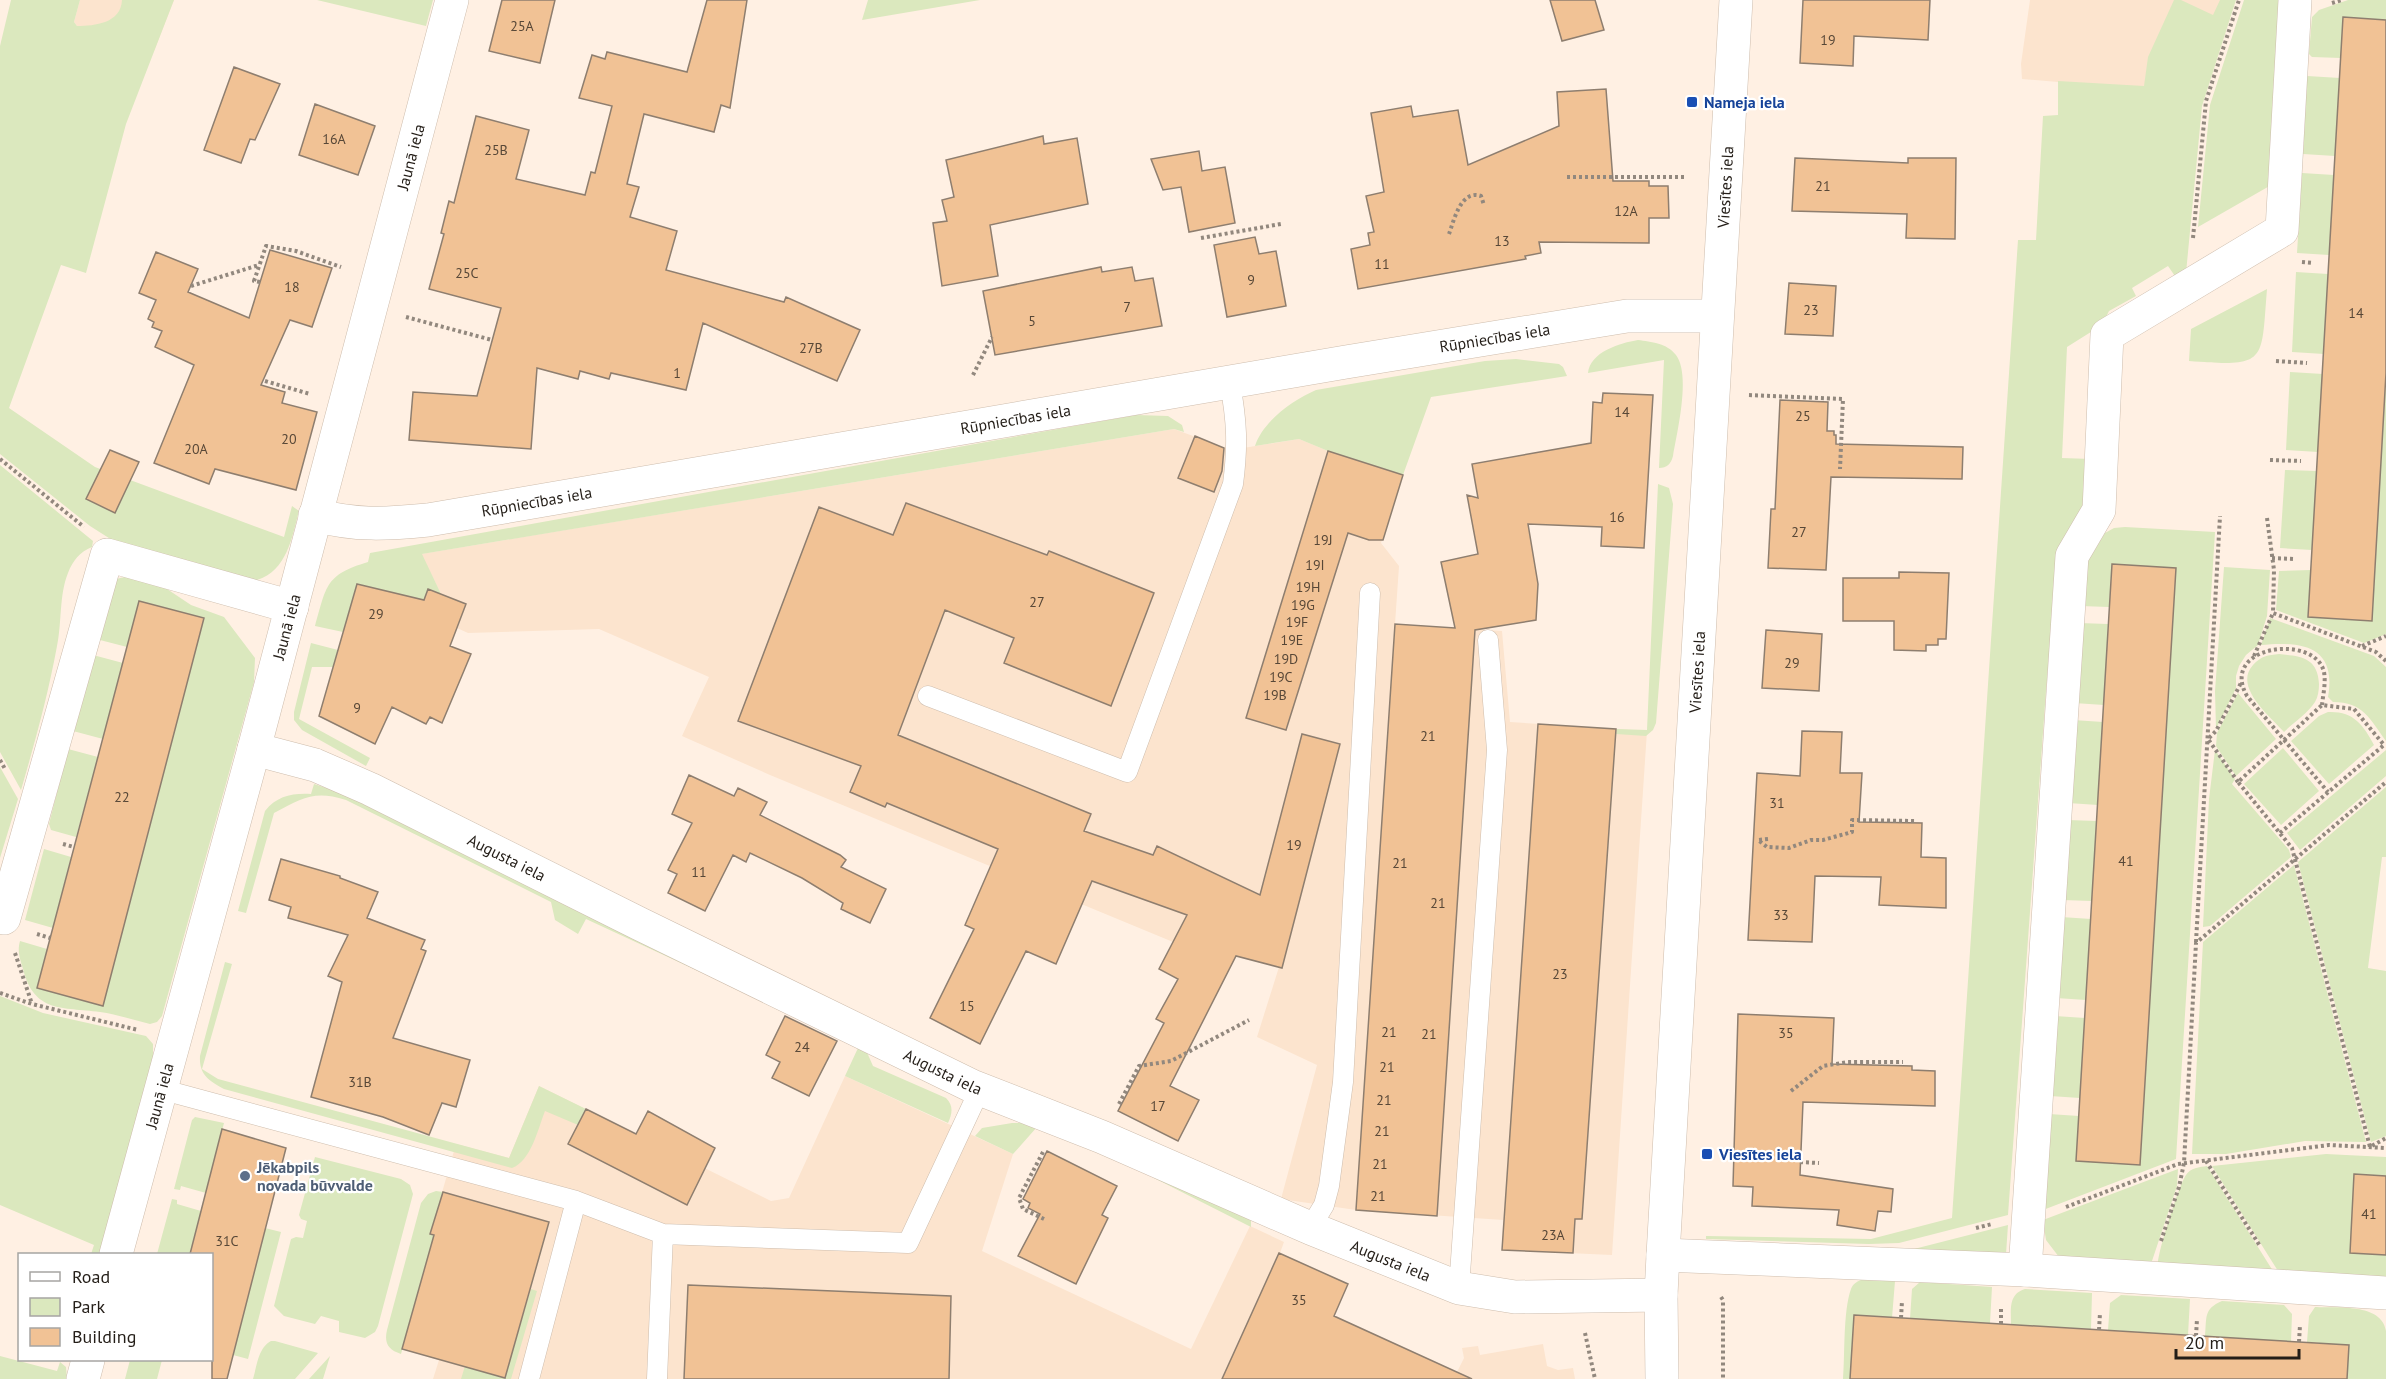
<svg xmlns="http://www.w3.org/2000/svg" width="2386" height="1379" viewBox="0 0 2386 1379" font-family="'PT Sans',sans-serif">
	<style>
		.built { fill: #fce4ce }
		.green { fill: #dbe8be }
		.building { fill: #f1c295; stroke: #8e7e6f; stroke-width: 1.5 }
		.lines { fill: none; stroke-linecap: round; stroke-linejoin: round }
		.service-casing { stroke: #cebdad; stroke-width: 21 }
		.minor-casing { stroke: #cebdad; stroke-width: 34 }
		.path { stroke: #92887e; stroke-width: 4; stroke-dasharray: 3 3; stroke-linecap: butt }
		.service { stroke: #fff; stroke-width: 20 }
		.minor { stroke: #fff; stroke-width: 33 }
		.transit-dot { fill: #1a4fb4; stroke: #fff; stroke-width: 2 }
		.service-dot { fill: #5c6f8a; stroke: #fff; stroke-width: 2 }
		.labels { text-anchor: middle; stroke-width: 4.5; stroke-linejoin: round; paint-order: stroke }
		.number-label { font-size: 14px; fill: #574737 }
		.transit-label { font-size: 16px; font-weight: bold; fill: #164399; stroke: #fff; text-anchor: start }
		.street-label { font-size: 16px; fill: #241e18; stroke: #fff }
		.service-label { font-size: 16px; font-weight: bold; fill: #4e5e75; stroke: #fff; text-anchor: start }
	</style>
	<rect width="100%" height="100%" fill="#fff0e3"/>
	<!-- built -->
	<path class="built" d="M80,0H174L154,51L77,26L74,22Z
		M2030,0H2228L2186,93L2060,91L2058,82L2022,79L2021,64Z
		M1174,429L1231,450L1299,439L1328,451L1403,475L1381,543L1399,566L1395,624L1502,631L1510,722L1647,731L1612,1255L1502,1250L1503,1220L1356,1210L1281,1199L1317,1065L1257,1037L1279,967L1244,958L1247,946L1190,949L770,775L682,736L709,677L599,629L468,633L457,628L466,604L441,594L421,554Z
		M845,1076L1013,1154L982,1251L1191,1349L1250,1226L1284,1242L1280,1253L1348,1284L1334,1316L1457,1372L1464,1358L1462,1348L1478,1346L1480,1355L1543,1344L1547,1366L1558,1370L1573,1368L1575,1379H433L439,1360L402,1349L434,1236L430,1234L456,1144L509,1158L539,1086L771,1201L789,1198Z"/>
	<!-- green -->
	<path class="green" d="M11,0H80L74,22L77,26C95,26 121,23 122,0H174L126,124L86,273L61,265L9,408L95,467L284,537L292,506L299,511C292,537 287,571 257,580L112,540L90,526L0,454V46Z
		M317,0H433L426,26Z
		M868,0H980L862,20Z
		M2174,0H2181L2213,15L2220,0H2236L2202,106L2186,273L2177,279L2168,266L2132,288L2136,296L2109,311L2102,325L2067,347L2062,458L2091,459L2090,500L2056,578L2046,691L2008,1215L1899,1243L1869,1244L1706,1239V1236L1871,1239L1952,1218L2018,240H2036L2043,116L2058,115V81L2144,86L2148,57Z
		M2244,0H2284L2273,184L2198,227L2210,105Z
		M2348,0H2386V20L2343,17L2341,58L2312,57L2309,54L2312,17L2319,10Z
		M2307,76L2340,78L2335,156L2303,154Z
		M2302,173L2334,175L2329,255L2297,253Z
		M2296,272L2328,274L2324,354L2292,352Z
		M2267,289C2261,363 2268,367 2189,361L2191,329Z
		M1638,340C1651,342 1667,343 1676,355C1691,375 1677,432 1673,456C1671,464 1667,468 1659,468L1664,360L1588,373C1590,352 1620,343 1638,340Z
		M1516,359L1559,364L1563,367L1567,376L1431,397L1403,475L1328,451L1299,439L1255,446C1263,421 1293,400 1316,390L1485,361Z
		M2290,372L2323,374L2318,452L2286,450Z
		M2386,373V634L2364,643L2276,610L2279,571L2311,570L2308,617L2372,620Z
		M1136,415L1168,416L1182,425L1184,432L1174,429L422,554L441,594L428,589L424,600L357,584L343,632L315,626C327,585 325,575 368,562L370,553Z
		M0,465L93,541L92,547C80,552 73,560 68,573C59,595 62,623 57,646C48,695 35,742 21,790L0,752Z
		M2285,470L2317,471L2312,550L2280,548Z
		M1658,484L1669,488L1673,504L1656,723L1653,730L1646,736L1616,734L1617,729L1647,730Z
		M2125,527L2215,532L2176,1159L2043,1210L2049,1114L2079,1116L2176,568L2112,564L2109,607L2080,606L2083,569L2105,533L2114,528Z
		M2224,567L2270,570L2267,616L2258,645L2246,655L2239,666L2236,676V688L2216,729L2215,691Z
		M129,576L167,589L191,605L224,617L255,658L254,682L162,1016L157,1022L150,1024C133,1020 116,1014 100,1012C62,1007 34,1013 23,969C20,958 17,952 20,941L47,949L37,988L102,1006L204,618L140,601L127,647L100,640L116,579Z
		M2270,618L2374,656L2386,667V741C2370,719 2363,702 2333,702L2328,697C2337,646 2302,641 2261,645Z
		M2079,623L2108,624L2104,705L2074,703Z
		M311,643L338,650L333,667H312L299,719L370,758L366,766L302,730L294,720V712Z
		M2279,654C2300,656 2318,657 2319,684C2319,690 2318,697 2315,702C2308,713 2293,723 2284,732C2270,716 2233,687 2253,665C2261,656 2268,655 2279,654Z
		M93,655L123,663L103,739L73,731Z
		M2238,693L2276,739L2236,776L2216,746L2217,733Z
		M2328,712C2353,711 2363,724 2374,745L2329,784L2291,741L2319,716Z
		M2073,720L2103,722L2098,805L2068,803Z
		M2283,748L2319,791L2281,825L2244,784Z
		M68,749L98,757L76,837L51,830L49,824Z
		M2215,750L2235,779L2232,784L2289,850L2291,857L2210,926L2203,927L2209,799Z
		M2386,750V776L2300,850L2287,833Z
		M0,767L18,799L0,858Z
		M314,784L348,795L739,990L586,919L578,934L555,920L551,902L346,800C314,790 303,798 274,813L246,913L238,911L265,811C277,796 292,793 311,794Z
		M2386,787V857H2382L2368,968L2386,971V1136L2371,1142L2298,862Z
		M2067,820L2097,821L2092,901L2062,900Z
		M44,849L71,857L53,928L25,920Z
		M2294,865L2366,1142L2305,1141L2226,1154H2192L2203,942Z
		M2061,917L2091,919L2086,1000L2056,998Z
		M225,962L232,964L202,1069L218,1079L509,1158L539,1086L586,1109L578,1125L545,1111C538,1129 531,1161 512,1168L224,1089C208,1080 199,1074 200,1056Z
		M0,996L43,1013L146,1036L153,1044V1061L103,1254H91L94,1245L0,1205Z
		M2055,1016L2085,1018L2080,1098L2050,1096Z
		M858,1048H865L873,1066L946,1098C954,1106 952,1114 948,1123L845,1076Z
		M195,1117L224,1123L206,1193L181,1186L180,1190L174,1189L192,1120Z
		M1012,1123H1031L1037,1127L1013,1154L975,1136L982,1128Z
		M2326,1154L2386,1157V1176L2354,1174L2350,1252L2386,1255V1278L2278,1271L2212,1166Z
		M315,1157L401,1179L410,1185L413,1194L378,1326L375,1332L365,1338L339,1332V1321L321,1316L315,1324L284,1316L274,1306L291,1239L296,1237L303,1238L307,1221L301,1219L299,1215Z
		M2207,1166L2273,1271L2158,1264C2158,1251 2179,1185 2186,1175C2190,1168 2200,1167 2207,1166Z
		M2178,1169L2177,1186L2151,1264L2059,1257L2046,1240L2043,1220Z
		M1158,1177L1232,1208L1251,1220V1227L1154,1178Z
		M436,1191L443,1192L430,1234L434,1235L401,1354C388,1350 384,1343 387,1330L421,1203L428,1194Z
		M172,1199L177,1200V1204L201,1211L190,1254H157Z
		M2008,1225L2006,1254L1914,1249Z
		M265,1228L281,1232L248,1359L233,1355Z
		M1861,1280L1895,1281L1892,1318L1854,1316L1850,1379H1843C1845,1355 1843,1311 1851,1289C1853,1284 1856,1282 1861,1280Z
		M1920,1282L1992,1287L1990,1323L1910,1319L1912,1289Z
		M531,1289L537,1291L511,1379H461L465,1366L505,1378Z
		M2025,1289L2092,1293L2091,1329L2011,1325C2011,1310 2008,1294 2025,1289Z
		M2121,1295L2190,1299L2188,1335L2108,1330L2110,1303Z
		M2222,1301L2284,1305L2292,1314L2291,1342L2205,1336C2207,1318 2203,1309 2222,1301Z
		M2315,1307C2336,1308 2382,1303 2386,1331C2386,1346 2386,1364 2386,1379H2347L2348,1345L2307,1342L2309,1316Z
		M271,1341H275L318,1353L295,1379H253C257,1366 258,1348 271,1341Z
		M0,1356L57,1371L60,1362L66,1367L67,1379H0Z
		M330,1356L323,1379H309Z
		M130,1360H162L157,1379H125Z"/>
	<!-- building -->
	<path class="building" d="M502,0H555L540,63L489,51Z
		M707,0H747L730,108L721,105L714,132L644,114L627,184L639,187L630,217L677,231L666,270L784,302L786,297L860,330L837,381L703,323L686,390L611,373L609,379L580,371L578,379L537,368L531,449L409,440L413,392L477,396L501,308L429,289L444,234L441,233L449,201L454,203L476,116L529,130L516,179L585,195L591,172L595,173L612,106L579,98L592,55L605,59L607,52L687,72Z
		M1550,0H1595L1604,30L1562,41Z
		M1803,0H1930L1928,40L1854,36L1853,66L1800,63Z
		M2343,17L2386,20V373L2372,621L2308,617Z
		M234,67L280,84L255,140L250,139L241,163L204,150Z
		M1606,89L1613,181H1649V186H1668L1669,218H1649V243L1539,242L1541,253L1525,256L1526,259L1358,289L1351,249L1370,245L1368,233L1374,232L1366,196L1384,192L1371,113L1411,106L1413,117L1458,110L1468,165L1559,126L1557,92Z
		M315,104L375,126L358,175L299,155Z
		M1043,136L1044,144L1077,138L1088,204L990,225L998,276L942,286L933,223L947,221L942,200L954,197L946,160Z
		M1199,151L1202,171L1225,167L1235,223L1189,232L1181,187L1163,190L1151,159Z
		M1795,158L1908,163V158H1956L1955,239L1906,238L1907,214L1792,211Z
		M1255,237L1259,254L1276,251L1286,306L1227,317L1214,245Z
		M270,250L332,268L312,327L290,320L261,385L285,392L282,403L317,412L296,490L215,469L209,484L154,463L194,365L155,347L162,331L152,327L154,322L148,319L156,300L139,293L156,252L198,269L188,292L249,318Z
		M1101,267L1102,272L1132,267L1135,281L1153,278L1162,326L995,355L983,291Z
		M1789,283L1836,286L1833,336L1785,334Z
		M1603,393L1653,395L1644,548L1601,546L1602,527L1528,524L1538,584L1536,620L1475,630L1437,1216L1356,1210L1395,624L1455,628L1441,562L1478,554L1467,495L1478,498L1472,464L1591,443L1593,402L1602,403Z
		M1780,400L1828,402L1827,431H1834V435H1836V444L1963,447L1962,479L1831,477L1826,570L1768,568L1771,509H1775Z
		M1195,436L1224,448L1222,471L1214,492L1178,478Z
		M110,450L139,462L115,513L86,499Z
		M1328,451L1403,475L1383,540H1369L1348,533L1286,730L1246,718Z
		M906,503L1047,555L1049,551L1154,593L1111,706L1004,663L1014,638L945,610L898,735L1091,814L1084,831L1153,855L1157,846L1260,895L1302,734L1340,744L1282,968L1236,956L1170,1086L1199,1100L1178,1141L1118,1111L1164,1023L1156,1019L1178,979L1159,969L1187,915L1092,881L1056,964L1026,951L980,1044L930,1018L974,929L965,925L998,849L887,803L885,807L850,792L861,766L738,721L819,507L893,535Z
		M2112,564L2176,568L2140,1165L2076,1161Z
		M1899,572L1949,573L1946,639H1938V645H1926V651L1894,650V621H1843V578H1899Z
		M357,584L424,600L428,589L466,604L450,646L471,654L442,723L430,717L426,724L392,707L375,744L319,716Z
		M139,601L204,618L103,1006L37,988Z
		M1766,630L1822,634L1819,691L1762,688Z
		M1538,724L1616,729L1582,1219H1575L1573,1253L1502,1250Z
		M1802,731L1842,732L1840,773H1862L1859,822L1922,823L1921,857L1946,858V908L1879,905L1881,877L1815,876L1812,942L1748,940L1757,773L1800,776Z
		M689,775L734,796L738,788L767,802L760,815L840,855L846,860L841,867L886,889L870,923L841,909L843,903L802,878L750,853L746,862L733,855L705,911L668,893L677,874L668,870L692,823L672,814Z
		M281,859L340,876V878L378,892L367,918L425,940L421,949L426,951L393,1038L470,1060L456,1107L442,1103L429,1135L383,1117L311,1097L342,982L328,976L348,935L288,918L291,907L269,900Z
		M1738,1014L1834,1018L1832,1064L1912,1066V1070L1935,1071V1106L1803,1102L1800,1175L1893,1189L1891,1212L1878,1211L1875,1231L1837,1225L1839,1210L1752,1206L1753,1187L1733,1186Z
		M785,1016L837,1041L809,1096L772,1078L780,1062L766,1055Z
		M586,1109L636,1134L648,1111L715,1148L687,1205L568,1144Z
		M222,1129L286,1148L227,1379H212V1254H190Z
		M1047,1151L1117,1186L1102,1215L1108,1218L1076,1284L1018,1256L1040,1214L1028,1208L1030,1203L1023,1199Z
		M2354,1174L2386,1176V1255L2350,1253Z
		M443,1192L549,1222L505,1378L402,1349L434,1235L430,1234Z
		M1279,1253L1348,1284L1334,1316L1472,1379H1222Z
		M688,1285L951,1296L949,1379H684Z
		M1854,1315L2349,1345L2347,1379H1850Z"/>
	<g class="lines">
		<!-- service casing -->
		<g class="service-casing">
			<path id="service" d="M928,696L1127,772L1233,484C1238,446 1237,421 1230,384
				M160,1089L576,1201L663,1234L908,1243L980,1089
				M1310,1228L1324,1205L1329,1186L1343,1082L1370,593
				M1459,1288L1497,750L1488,640
				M529,1379L576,1201
				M657,1379L663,1234"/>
		</g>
		<!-- minor casing -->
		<g class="minor-casing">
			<g id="minor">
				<path id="s1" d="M315,515C356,526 387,524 428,520L1346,362L1627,316H1717"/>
				<path id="s2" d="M254,749L315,765L370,789L640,924L972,1086L1102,1137L1310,1228L1459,1288L1515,1297L1661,1295"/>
				<path d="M0,916L4,918L107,555L292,607"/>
				<path id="s3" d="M116,1254L254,749L452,0"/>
				<path d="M1663,1255L2025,1270L2386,1293"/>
				<path d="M2025,1270L2072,556L2099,510L2107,335L2282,230L2295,0"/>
				<path d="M83,1379L88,1360"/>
				<path id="s4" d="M1662,1379L1661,1295L1663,1255L1736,0"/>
			</g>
		</g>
		<!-- path -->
		<path class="path" d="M2332,3L2342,0
			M1567,177H1685
			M1449,234C1454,220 1461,189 1481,196L1484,205
			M1201,238L1281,224
			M2193,238L2206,101L2239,0
			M2302,262L2313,263
			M260,282L254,281L266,246L296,251L341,267
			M191,286L259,265
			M406,317L492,340
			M2276,361L2307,363
			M973,375L992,337
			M265,381L310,394
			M1749,395L1843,399L1840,469
			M0,459L84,527
			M2270,460L2301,461
			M2267,518L2274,570L2273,613L2376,652L2386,661
			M2272,558L2295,559
			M2362,646L2386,636
			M2254,656L2273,613
			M2322,705C2323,695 2326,683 2324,672C2315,633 2218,645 2247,696L2328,792
			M0,760L5,769
			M2238,782L2208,739L2216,731L2241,683
			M2280,833L2384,745L2354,709L2322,705L2238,782L2292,848L2370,1147L2386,1138
			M1768,839L1758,840L1767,847L1789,848L1811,840H1823L1852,832V820L1916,821
			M63,844L74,847
			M37,934L50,938
			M2196,942L2220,516
			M15,953L32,1004
			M0,993L32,1004L138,1030
			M1791,1091L1823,1066L1848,1062H1903
			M1119,1104L1139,1066L1171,1061L1249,1020
			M1043,1152L1019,1198L1023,1209L1044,1219
			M2206,1161L2260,1246
			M1800,1162L1819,1163
			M2066,1207L2178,1164L2329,1145L2386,1148
			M1976,1228L1992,1224
			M2161,1241L2179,1187L2184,1163L2196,943L2386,782
			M1721,1297L1723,1300V1379
			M1901,1318L1902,1301
			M2001,1324V1307
			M2099,1330L2100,1313
			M1585,1333L1595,1379
			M2196,1336L2197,1319
			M2299,1342L2300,1325"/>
		<!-- service -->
		<use href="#service" class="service"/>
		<!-- minor -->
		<use href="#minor" class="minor"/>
	</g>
	<!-- markers -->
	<g class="transit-dot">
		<rect x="1686" y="96" width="12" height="12" rx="3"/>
		<rect x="1701" y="1148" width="12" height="12" rx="3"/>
	</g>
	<circle class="service-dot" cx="245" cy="1176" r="6"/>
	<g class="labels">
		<!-- number labels -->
		<g class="number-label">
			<text x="522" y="31">25A</text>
			<text x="1828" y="45">19</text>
			<text x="334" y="144">16A</text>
			<text x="496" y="155">25B</text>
			<text x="1823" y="191">21</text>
			<text x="1626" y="216">12A</text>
			<text x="1502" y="246">13</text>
			<text x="1382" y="269">11</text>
			<text x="467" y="278">25C</text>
			<text x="1251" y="285">9</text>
			<text x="292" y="292">18</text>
			<text x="1127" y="312">7</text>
			<text x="1811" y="315">23</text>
			<text x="2356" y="318">14</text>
			<text x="1032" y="326">5</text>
			<text x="811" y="353">27B</text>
			<text x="677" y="378">1</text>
			<text x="1622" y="417">14</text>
			<text x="1803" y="421">25</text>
			<text x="289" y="444">20</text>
			<text x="196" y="454">20A</text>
			<text x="1617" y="522">16</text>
			<text x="1799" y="537">27</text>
			<text x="1323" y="545">19J</text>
			<text x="1315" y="570">19I</text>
			<text x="1308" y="592">19H</text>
			<text x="1037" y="607">27</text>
			<text x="1303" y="610">19G</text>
			<text x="376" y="619">29</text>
			<text x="1297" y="627">19F</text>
			<text x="1292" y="645">19E</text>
			<text x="1286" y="664">19D</text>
			<text x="1792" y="668">29</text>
			<text x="1281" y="682">19C</text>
			<text x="1275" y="700">19B</text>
			<text x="357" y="713">9</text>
			<text x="1428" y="741">21</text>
			<text x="122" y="802">22</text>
			<text x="1777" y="808">31</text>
			<text x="1294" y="850">19</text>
			<text x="2126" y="866">41</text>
			<text x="1400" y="868">21</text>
			<text x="699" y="877">11</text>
			<text x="1438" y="908">21</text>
			<text x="1781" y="920">33</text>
			<text x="1560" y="979">23</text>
			<text x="967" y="1011">15</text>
			<text x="1389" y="1037">21</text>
			<text x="1786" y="1038">35</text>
			<text x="1429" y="1039">21</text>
			<text x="802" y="1052">24</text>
			<text x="1387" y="1072">21</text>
			<text x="360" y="1087">31B</text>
			<text x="1384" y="1105">21</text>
			<text x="1158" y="1111">17</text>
			<text x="1382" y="1136">21</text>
			<text x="1380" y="1169">21</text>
			<text x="1378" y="1201">21</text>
			<text x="2369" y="1219">41</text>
			<text x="1553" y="1240">23A</text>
			<text x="227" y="1246">31C</text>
			<text x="1299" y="1305">35</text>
		</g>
		<!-- transit labels -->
		<g class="transit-label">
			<text x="1704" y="108">Nameja iela</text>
			<text x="1719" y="1160">Viesītes iela</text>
		</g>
		<!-- street labels -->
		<g class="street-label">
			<text dy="6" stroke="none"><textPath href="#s3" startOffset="1136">Jaunā iela</textPath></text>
			<text dy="6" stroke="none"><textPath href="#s4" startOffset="1194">Viesītes iela</textPath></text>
			<text dy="6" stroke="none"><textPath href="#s1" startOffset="1196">Rūpniecības iela</textPath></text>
			<text dy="6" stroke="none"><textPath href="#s1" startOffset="710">Rūpniecības iela</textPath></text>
			<text dy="6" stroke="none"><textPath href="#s1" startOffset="224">Rūpniecības iela</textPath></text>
			<text dy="6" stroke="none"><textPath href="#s3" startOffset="650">Jaunā iela</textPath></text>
			<text dy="6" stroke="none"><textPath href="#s4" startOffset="708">Viesītes iela</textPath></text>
			<text dy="6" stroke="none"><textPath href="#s2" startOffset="276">Augusta iela</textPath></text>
			<text dy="6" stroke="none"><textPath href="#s2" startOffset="762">Augusta iela</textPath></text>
			<text dy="6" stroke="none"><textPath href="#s3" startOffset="164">Jaunā iela</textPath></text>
			<text dy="6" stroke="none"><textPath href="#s2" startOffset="1248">Augusta iela</textPath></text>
		</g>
		<!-- service labels -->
		<g class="service-label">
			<text x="257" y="1173">Jēkabpils<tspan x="257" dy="18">novada būvvalde</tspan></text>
		</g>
	</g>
	<!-- legend -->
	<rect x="18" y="1253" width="195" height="108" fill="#ffffff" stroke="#a7a5a3" stroke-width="1.5"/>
	<rect x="30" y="1272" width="30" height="9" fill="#ffffff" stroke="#a7a5a3" stroke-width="1.5"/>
	<text x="72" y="1283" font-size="18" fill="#241e18">Road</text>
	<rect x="30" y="1298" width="30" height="18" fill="#dbe8be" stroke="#a7a5a3" stroke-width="1.5"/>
	<text x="72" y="1313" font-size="18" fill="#241e18">Park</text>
	<rect x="30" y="1328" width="30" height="18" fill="#f1c295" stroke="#a7a5a3" stroke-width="1.5"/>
	<text x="72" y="1343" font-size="18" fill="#241e18">Building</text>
	<!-- scale -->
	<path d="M2176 1349v9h123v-9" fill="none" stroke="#241e18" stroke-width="3"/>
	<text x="2185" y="1349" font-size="18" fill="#241e18" stroke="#ffffff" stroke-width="4.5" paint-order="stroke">20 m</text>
</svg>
